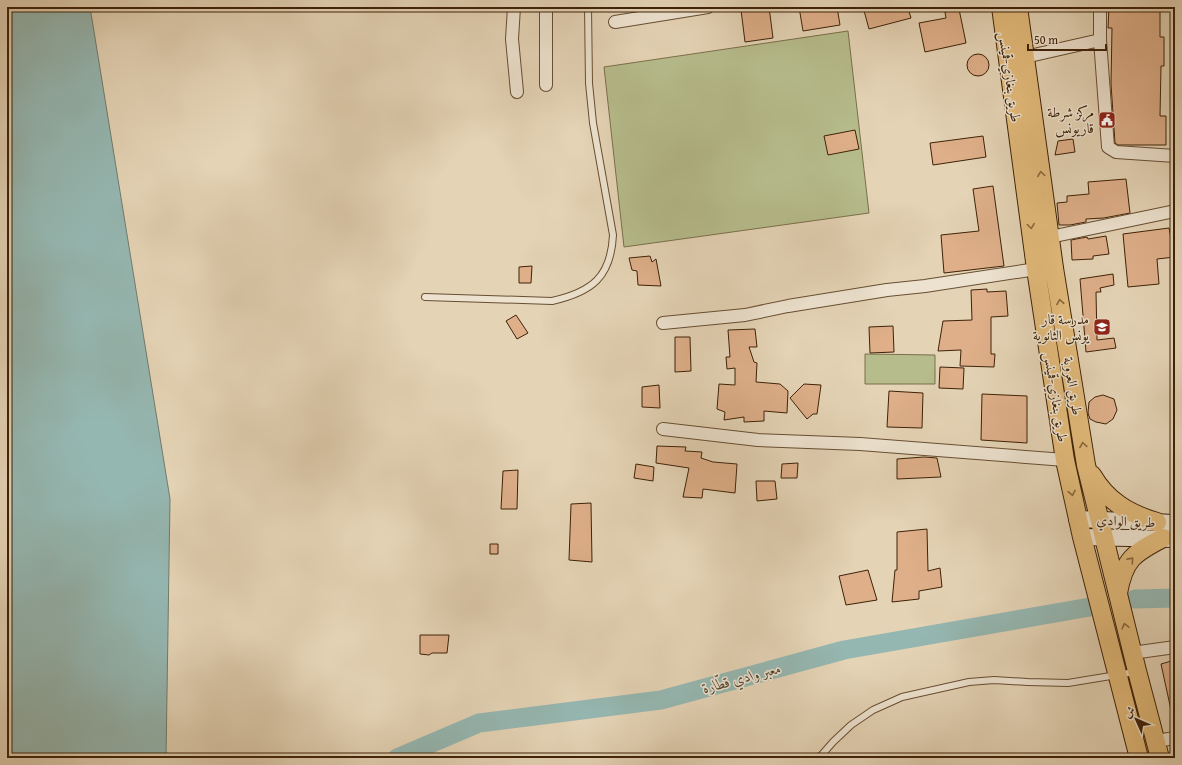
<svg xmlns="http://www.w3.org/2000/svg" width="1182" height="765" viewBox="0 0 1182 765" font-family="'Gentium Book Plus',Amiri,serif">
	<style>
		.green { fill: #b6bc8c; stroke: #7a6f4a }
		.water { fill: #95b7b1; stroke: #727b6d }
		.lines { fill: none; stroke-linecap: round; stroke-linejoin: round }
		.river { stroke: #95b7b1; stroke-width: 19 }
		.building { fill: #deaf89; stroke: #3e2208 }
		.lane-casing { stroke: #684e33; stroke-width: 8 }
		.street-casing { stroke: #684e33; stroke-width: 14 }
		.secondary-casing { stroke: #3e2208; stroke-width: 18 }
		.primary-casing { stroke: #3e2208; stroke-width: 20 }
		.lane { stroke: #ede2cf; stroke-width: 6 }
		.street { stroke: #ede2cf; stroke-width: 12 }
		.secondary { stroke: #ede2cf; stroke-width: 16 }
		.primary { stroke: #e2ba7a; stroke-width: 18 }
		.oneway { stroke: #88663b }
		.labels { text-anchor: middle; stroke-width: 3; stroke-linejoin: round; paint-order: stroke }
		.street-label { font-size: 14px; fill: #3e2208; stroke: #ede2cf }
		.poi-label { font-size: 14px; fill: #3e2208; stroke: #ede2cf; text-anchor: end }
		.water-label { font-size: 15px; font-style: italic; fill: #544732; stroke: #ede2cf }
	</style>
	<rect width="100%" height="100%" fill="#e4d3b5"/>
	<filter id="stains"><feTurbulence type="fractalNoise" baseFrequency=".005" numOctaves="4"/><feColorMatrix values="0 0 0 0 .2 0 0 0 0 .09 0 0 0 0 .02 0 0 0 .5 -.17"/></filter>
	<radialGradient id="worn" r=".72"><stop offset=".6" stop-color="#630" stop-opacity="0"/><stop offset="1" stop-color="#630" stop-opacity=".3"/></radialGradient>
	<!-- green -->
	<path class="green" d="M848,31L869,213L624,247L604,67Z
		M865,354L935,355V384H865Z"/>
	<!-- water -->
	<path class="water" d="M7,7H90L170,499L166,758H7Z"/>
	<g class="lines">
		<!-- river -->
		<path class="river" d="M1135,599L1175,598
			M397,758L479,723L661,700L844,650L1090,607"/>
	</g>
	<!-- building -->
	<path class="building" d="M769,7L773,38L745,42L741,10Z
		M799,7H837L840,25L803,31Z
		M863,7H902V10L908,8L911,18L869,29Z
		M1109,7H1160V37H1164V66H1161L1160,116H1166V145H1118L1115,143L1111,84L1112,28H1108Z
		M959,9L966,43L925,52L919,23L946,18L945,12Z
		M967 65a11 11 0 1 1 22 0a11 11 0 1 1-22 0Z
		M855,130L859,149L828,155L824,136Z
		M983,136L986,157L933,165L930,143Z
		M1073,139L1075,152L1055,155L1058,141Z
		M1126,179L1130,213L1104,218L1086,219V222L1070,225H1059L1057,203L1067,202V196L1089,194L1088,182Z
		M993,186L1004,266L944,273L941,235L979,231L973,189Z
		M1169,228L1175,257L1157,259L1159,284L1128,287L1123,234Z
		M1106,236L1109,254L1093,256V259L1072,260L1071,240L1087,237L1088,239Z
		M650,256L652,262L656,259L661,286L638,285L637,271L632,270L629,258Z
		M532,266L531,283H519V267Z
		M1113,274L1114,285L1100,288L1101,292H1096L1097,340L1114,338L1116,348L1086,352L1080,279Z
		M987,289V292L1006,291L1008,316L991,317V354H995L994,367L960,366L961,350L938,351L943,321L972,320L971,290Z
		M516,315L528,333L517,339L506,321Z
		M893,326L894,352L870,353L869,327Z
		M755,329L757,347H749L754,362L757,363L756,382L780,384L788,391L787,413L764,411V421L744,422V417L724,420L725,412L717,409L719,384L735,385V368L727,369L726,357H730L728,330Z
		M675,337H690L691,371L675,372Z
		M940,367L964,368L963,389L939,388Z
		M804,384L821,385L817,414H813L807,419L790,398Z
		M659,385L660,408L642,407V387Z
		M889,391L923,393L922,428L887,427Z
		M982,394L1027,396V443L981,440Z
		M1103,395L1114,399L1117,410L1113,419L1106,424L1096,422L1090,419L1088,413L1089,402L1095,397Z
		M657,446L686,447L685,451L702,452L701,458L713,462L737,464L735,493L703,489L702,498L683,497L689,468L656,463Z
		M924,457L937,458L941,477L897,479V459Z
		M798,463L797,478H781L782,464Z
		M636,464L654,467L653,481L634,478Z
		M518,470L517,509H501L503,471Z
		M756,481H775L777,499L757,501Z
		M591,503L592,562L569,560L571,504Z
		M927,529L928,571L940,568L942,587L919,591V599L892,602L895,570H897V532Z
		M490,544H498V554H490Z
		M868,570L877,600L846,605L839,576Z
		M420,635H449L447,653H432L429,655L420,654Z
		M1175,660V710H1171L1161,664Z"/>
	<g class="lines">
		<!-- lane casing -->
		<g class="lane-casing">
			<path id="lane" d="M425,297L552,301C592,292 611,277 613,235L593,123L589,83L588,7
				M819,758L833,742L851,725L873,710L902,697L969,682L994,680L1028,682L1068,683L1135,672"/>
		</g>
		<!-- street casing -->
		<g class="street-casing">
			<path id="street" d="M514,7L512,39L517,92
				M1100,7V40L1108,147L1116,152L1175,156
				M615,22L708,7
				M1025,57L1100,40
				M546,85V7
				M1050,237L1175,211
				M663,323L745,315L788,306L887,290L925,286L1036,269
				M663,429L758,440L860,444L1065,460
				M1132,653L1175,647
				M1156,741L1175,738"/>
		</g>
		<!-- secondary casing -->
		<g class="secondary-casing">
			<path id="secondary" d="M1077,519L1175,523
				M1082,537L1175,539"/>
		</g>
		<!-- primary casing -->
		<g class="primary-casing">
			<path id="primary" d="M1001,7L1036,269L1065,460L1082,537L1139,758
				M1018,7L1054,268L1086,465L1137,671L1160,758
				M1092,475C1107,501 1129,514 1157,522
				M1118,593C1124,559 1134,553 1163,538"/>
		</g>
		<!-- lane -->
		<use href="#lane" class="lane"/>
		<!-- street -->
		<use href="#street" class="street"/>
		<!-- secondary -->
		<use href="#secondary" class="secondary"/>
		<!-- primary -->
		<use href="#primary" class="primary"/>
	</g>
	<!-- one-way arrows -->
	<defs><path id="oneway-chevron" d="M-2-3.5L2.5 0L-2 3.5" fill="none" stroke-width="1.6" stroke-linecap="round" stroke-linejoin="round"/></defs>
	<g class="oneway">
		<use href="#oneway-chevron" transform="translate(1041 174) rotate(-98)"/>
		<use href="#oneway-chevron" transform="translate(1031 226) rotate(82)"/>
		<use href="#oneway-chevron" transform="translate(1060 302) rotate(-99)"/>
		<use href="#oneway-chevron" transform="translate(1083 445) rotate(-99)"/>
		<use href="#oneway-chevron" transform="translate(1072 493) rotate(79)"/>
		<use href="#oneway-chevron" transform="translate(1131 560) rotate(-48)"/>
		<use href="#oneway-chevron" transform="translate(1125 626) rotate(-104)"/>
	</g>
	<!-- icons -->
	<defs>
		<g id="civic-square" transform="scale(0.9)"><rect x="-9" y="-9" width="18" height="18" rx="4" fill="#8f2418" stroke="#ede2cf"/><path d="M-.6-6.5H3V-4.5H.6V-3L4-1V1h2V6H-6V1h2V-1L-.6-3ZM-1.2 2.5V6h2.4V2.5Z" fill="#fff"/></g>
		<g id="school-square" transform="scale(0.9)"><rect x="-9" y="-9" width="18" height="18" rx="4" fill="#8f2418" stroke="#ede2cf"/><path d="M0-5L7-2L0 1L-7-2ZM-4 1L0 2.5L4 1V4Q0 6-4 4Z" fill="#fff"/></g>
	</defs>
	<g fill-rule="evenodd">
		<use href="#civic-square" x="1107" y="120"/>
		<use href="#school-square" x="1102" y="327"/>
	</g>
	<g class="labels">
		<!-- street labels -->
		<g class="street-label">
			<text transform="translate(1010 77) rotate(82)" y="5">طريق بنغازي-قمينس</text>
			<text transform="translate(1073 386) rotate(81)" y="5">طريق العروبة</text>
			<text transform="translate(1056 397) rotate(81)" y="5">طريق بنغازي-قمينس</text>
			<text transform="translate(1126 521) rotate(3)" y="5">طريق الوادي</text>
		</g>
		<!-- poi labels -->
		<g class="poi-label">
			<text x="1094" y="117">مركز شرطة<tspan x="1094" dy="16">قاريونس</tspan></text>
			<text x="1089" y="324">مدرسة قار<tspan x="1089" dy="16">يونس الثانوية</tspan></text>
		</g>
		<!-- water labels -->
		<g class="water-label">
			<text transform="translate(742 678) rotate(-15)" y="5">معبر وادي قطّارة</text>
		</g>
	</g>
	<!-- margin -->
	<rect width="1182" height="765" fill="none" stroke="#e4d3b5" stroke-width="24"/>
	<rect x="8" y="8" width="1166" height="749" fill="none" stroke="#3e2208" stroke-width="2"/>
	<rect x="12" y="12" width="1158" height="741" fill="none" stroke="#3e2208"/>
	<!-- north arrow -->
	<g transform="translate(1136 719) rotate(315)" stroke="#ede2cf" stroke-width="3" paint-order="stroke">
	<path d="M0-3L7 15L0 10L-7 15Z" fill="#3e2208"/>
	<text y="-6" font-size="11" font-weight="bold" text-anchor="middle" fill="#3e2208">ش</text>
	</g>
	<!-- scale -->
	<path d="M1028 44v6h78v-6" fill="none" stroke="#3e2208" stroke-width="2"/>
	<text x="1034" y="44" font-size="12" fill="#3e2208" stroke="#ede2cf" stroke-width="3" paint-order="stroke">50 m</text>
	<rect width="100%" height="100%" filter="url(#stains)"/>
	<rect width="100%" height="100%" fill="url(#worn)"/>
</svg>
